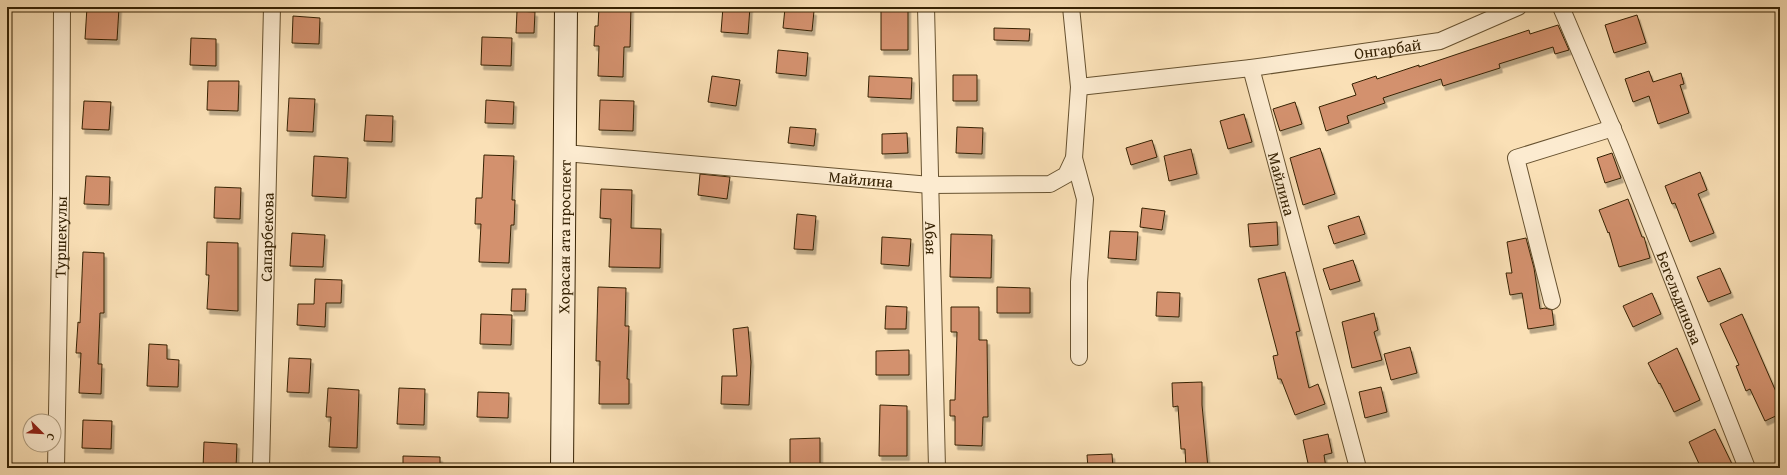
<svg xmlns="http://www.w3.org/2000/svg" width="1787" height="475" viewBox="0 0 1787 475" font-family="'Gentium Book Plus',serif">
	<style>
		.building { fill: #d3916e; stroke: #362203; filter: url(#shadow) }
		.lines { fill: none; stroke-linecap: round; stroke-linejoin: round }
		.street-casing { stroke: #675230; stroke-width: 18 }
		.secondary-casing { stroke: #362203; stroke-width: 24 }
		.street { stroke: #fcebd0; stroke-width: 16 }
		.secondary { stroke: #fcebd0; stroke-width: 22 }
		.labels { text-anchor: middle; stroke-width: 3.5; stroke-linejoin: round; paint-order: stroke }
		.street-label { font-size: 16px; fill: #362203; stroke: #fcebd0 }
	</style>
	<defs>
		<filter id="shadow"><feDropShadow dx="2.5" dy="4.5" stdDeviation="0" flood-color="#0004"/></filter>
	</defs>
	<rect width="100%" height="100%" fill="#fae0b6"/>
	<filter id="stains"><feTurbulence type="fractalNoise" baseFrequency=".005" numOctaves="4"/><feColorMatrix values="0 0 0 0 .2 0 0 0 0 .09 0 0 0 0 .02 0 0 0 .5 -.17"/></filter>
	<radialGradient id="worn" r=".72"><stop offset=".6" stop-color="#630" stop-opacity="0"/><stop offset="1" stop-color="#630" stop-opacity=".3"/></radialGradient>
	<!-- building -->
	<path class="building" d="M87,7L119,8L117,40L85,39Z
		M599,7H631L630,47H624L623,77L598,76L599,46H594L595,26H598Z
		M723,7H750L748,34L721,32Z
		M881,7H908V50H881Z
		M785,8L814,11L812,31L783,28Z
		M517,11L535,12L534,33H516Z
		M1637,15L1646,43L1614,53L1605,25Z
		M293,16L320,18L319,44L292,43Z
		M1558,25L1569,50L1555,54L1553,47L1499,64L1500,68L1443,86L1441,79L1383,98L1385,103L1347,116L1349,123L1326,131L1319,107L1356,95L1352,84L1376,76L1377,79L1419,65V67L1529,30L1530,34Z
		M994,28L1030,29L1029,41L994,40Z
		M482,37L512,38L511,66L481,65Z
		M191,38L216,39V66L190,65Z
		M778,50L808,53L806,76L776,73Z
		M1649,71L1653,82L1681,73L1684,84L1680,85L1689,113L1658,124L1649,96L1633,102L1625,79Z
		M953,75H977V101H953Z
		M712,76L740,80L736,106L708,102Z
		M869,76L912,78L911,99L868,97Z
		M208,81H239L238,111L207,110Z
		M289,98L315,99L313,132L287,131Z
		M486,100L514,102L513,124L485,123Z
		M600,100L634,101L633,131L599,130Z
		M84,101L111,102L109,130L82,129Z
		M1295,102L1302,124L1280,131L1273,109Z
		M1244,114L1252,142L1228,149L1220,121Z
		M366,115L393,116L392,142L364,141Z
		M790,127L816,129L814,146L788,143Z
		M957,127L983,128L982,154L956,153Z
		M907,133L908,153L882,154V134Z
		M1152,140L1157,157L1131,165L1126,148Z
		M1320,148L1335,194L1303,205L1290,158Z
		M1191,149L1197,174L1169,181L1164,156Z
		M1612,153L1621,178L1605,183L1597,158Z
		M484,155L514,156L512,200H515L514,225H511L509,263L479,262L481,224H475L476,198H482Z
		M314,156L348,158L346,198L312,196Z
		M1700,172L1707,190L1698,194L1714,233L1690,242L1675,203L1672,204L1665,186Z
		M700,174L730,177L727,199L698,195Z
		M86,176L110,177L109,205L84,204Z
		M215,187L241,188L240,219L214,218Z
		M601,189L632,190L631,228L661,229L660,268L609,267L611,219L600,218Z
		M1628,199L1642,237H1644L1650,258L1619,267L1609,232L1608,233L1599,210Z
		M1142,208L1165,211L1162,230L1140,227Z
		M797,214L816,216L813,250L794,249Z
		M1359,216L1365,234L1334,244L1328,226Z
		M1277,222L1278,245L1250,247L1248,224Z
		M1110,231L1138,232L1136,260L1108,258Z
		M292,233L325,235L323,267L290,266Z
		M951,234L992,235L991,278L950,277Z
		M882,237L911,239L909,266L881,264Z
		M1526,238L1534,268L1540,309L1545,308L1552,310L1554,325L1528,329L1522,293L1510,295L1506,273H1512L1507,242Z
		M207,242L238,243V311L207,309L209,275H206Z
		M83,252L104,253V313H100L98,364H102L101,394L79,393L81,353H76L78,322L80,323Z
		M1353,260L1360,281L1330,290L1323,269Z
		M1720,268L1731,293L1708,302L1697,277Z
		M1285,272L1300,331L1296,332L1309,388L1318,384L1325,404L1295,415L1281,379H1278L1273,356L1278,355L1258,279Z
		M315,279L342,280L341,303H326L325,327L297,325L298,304H314Z
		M598,287L626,288L625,326H629L627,379H629V404H599L600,361H596Z
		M997,287L1030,288V313H997Z
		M512,289H526L525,311H511Z
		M1157,292L1180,293L1179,317L1156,316Z
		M1652,293L1661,314L1633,327L1623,306Z
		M886,306L907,307L906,329H885Z
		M951,307H979V340H987L988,417H983L982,446L955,445V416H950V400H955L957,332H951Z
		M1374,313L1378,330L1374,332L1382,360L1352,368L1342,322Z
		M481,314L512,315L511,345L480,344Z
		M1742,314L1777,394L1780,393V414L1765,421L1750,389L1746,391L1736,366L1739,365L1720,324Z
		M748,327L751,362L749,405L721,404L722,376H737L733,329Z
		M149,344L167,345V359L179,360L178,387L147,386Z
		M1410,347L1417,373L1391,380L1384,354Z
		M1677,348L1700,400L1674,412L1660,383L1659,384L1648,363Z
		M909,350V375H876V351Z
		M289,358L311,359L309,393L287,392Z
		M1202,382V405L1208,468H1186L1185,449H1181L1178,406L1173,407L1172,383Z
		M1381,387L1387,412L1365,418L1359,392Z
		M328,388L359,390L357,448L329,447L331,417H326Z
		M399,388L425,389L424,425L397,424Z
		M478,392L509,393L508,418L477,417Z
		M880,405L907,406V456H879Z
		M83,420L112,421L111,449L82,448Z
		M1715,429L1734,468H1701L1689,442Z
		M1328,434L1332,453L1324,455L1326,468H1309L1303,440Z
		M820,438V468H790V439Z
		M204,442L237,444L236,468H203Z
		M1112,454L1113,468H1088L1087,455Z
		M403,456L440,457V468H403Z"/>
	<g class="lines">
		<!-- street casing -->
		<g class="street-casing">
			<g id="street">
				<path id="s1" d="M926,7L937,468"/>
				<path id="s2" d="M1561,7L1620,146L1747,468"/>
				<path id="s3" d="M1251,68L1358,468"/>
				<path id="s4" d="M1079,87L1251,68L1440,41L1518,7"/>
				<path id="s5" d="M565,153L930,185L1050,184L1066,175L1074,158L1079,87L1071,7"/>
				<path d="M1074,158L1085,199L1079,282V357"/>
				<path d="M1552,301L1516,158L1613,128"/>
				<path id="s6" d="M56,468L61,193L62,7"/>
				<path id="s7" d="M261,468L272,7"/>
			</g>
		</g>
		<!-- secondary casing -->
		<g class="secondary-casing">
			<g id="secondary">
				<path id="s8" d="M562,468L566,7"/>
			</g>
		</g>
		<!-- street -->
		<use href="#street" class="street"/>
		<!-- secondary -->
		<use href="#secondary" class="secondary"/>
	</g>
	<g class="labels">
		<!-- street labels -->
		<g class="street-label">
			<text dy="6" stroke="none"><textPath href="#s4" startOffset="311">Онгарбай</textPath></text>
			<text dy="6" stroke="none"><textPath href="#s5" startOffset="297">Майлина</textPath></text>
			<text dy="6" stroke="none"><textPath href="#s3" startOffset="120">Майлина</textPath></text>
			<text dy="6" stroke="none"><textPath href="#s6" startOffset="231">Туршекулы</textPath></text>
			<text dy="6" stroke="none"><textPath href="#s7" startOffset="231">Сапарбекова</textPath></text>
			<text dy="6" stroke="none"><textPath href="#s8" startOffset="231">Хорасан ата проспект</textPath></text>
			<text dy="6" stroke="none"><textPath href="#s1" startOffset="231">Абая</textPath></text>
			<text dy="6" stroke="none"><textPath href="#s2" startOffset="314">Бегельдинова</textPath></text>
		</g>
	</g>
	<!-- margin -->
	<rect width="1787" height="475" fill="none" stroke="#fae0b6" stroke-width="24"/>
	<rect x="8" y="8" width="1771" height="459" fill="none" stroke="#362203" stroke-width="2"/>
	<rect x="12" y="12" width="1763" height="451" fill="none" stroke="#362203"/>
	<!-- north arrow -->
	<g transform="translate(42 433) rotate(114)"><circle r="19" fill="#fcebd0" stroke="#ad9b7e"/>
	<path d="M0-3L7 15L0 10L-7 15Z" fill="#8f2418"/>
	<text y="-6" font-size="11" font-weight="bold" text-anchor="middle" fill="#362203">С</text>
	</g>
	<rect width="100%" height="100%" filter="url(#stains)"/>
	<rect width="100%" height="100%" fill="url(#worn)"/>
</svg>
